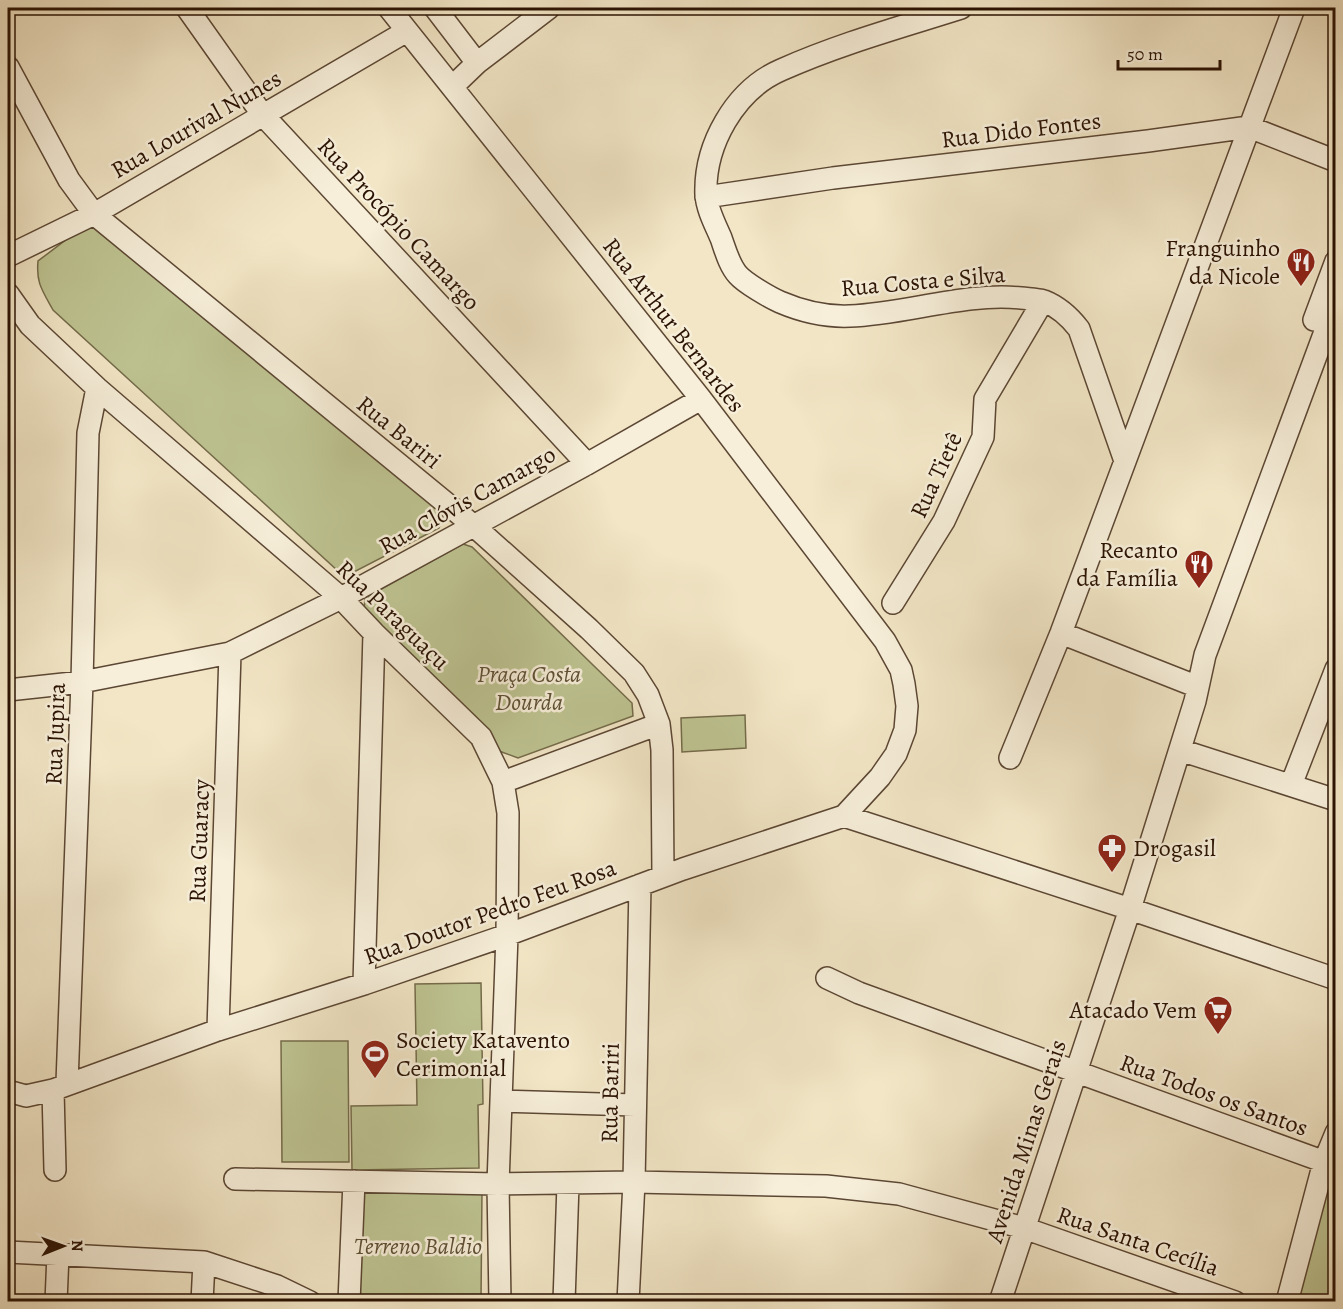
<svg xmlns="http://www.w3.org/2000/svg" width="1343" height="1309" viewBox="0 0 1343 1309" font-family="Alegreya,serif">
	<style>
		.green { fill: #bec492; stroke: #746b4a; stroke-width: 1.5 }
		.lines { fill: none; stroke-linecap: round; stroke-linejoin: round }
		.minor-casing { stroke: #5c4734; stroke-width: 24 }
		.minor { stroke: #f7efda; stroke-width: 21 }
		.labels { text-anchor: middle; stroke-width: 5; stroke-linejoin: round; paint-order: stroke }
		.street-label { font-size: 24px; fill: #2a1203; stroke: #f7efda }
		.poi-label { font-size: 24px; fill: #2a1203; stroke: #f7efda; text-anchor: end }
		.park-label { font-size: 24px; font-style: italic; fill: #5e5035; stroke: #f7efda }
	</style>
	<rect width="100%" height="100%" fill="#f2e6c6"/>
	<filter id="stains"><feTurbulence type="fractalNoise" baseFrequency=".00333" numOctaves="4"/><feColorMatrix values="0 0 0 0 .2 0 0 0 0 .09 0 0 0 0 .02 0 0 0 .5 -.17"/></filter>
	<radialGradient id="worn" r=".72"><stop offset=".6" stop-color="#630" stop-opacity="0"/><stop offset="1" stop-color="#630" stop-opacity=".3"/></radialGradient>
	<!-- green -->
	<path class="green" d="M91,227L106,231L441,506L443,519L439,528L352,573L338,571L53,310C42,290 36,283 38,261L79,230Z
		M463,544L472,547L632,703L633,716L518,758L499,751L364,610L365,598Z
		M745,715L746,748L682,752L681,718Z
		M481,983L483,1104L478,1105L479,1168L352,1170L351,1106L417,1105L415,984Z
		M281,1041H348L349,1162H282Z
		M1328,1173L1335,1175V1301L1294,1302Z
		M358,1190L482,1191L481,1301L354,1302Z"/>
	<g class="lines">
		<!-- minor casing -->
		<g class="minor-casing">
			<path id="minor" d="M187,8L262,114L587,464
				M435,8L477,63
				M961,8C901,27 839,44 781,70C735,90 704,145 706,195C707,209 715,224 721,238C725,249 729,265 738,275C745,283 769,297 780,302C801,311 827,317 850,316C906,314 966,292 1021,298C1029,299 1037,299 1044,301C1059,307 1069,316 1079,329L1125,461
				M8,67L69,180L94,214L474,526L589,629L634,673L648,695L659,724L662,750L663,876
				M452,87L477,63L549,8
				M706,197L833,178L1148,141L1249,127L1336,161
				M8,256L94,214L407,31
				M8,294L30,325L97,388L341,598L374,633L481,737L503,782L508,813L507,935L498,1184L500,1302
				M1314,320L1336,261
				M893,603L944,521L983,437L985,399L1043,301
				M1061,633L1198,687
				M8,690L82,682L230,653L341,598L587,464L701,399
				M1180,750L1336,800
				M1010,758L1061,633L1294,8
				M503,782L659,724
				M1291,785L1336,669
				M844,816L1130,909L1336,979
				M827,978L859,993L1336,1166
				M364,984L374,633
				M218,1030L230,653
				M67,1083L82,682L88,433L97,388
				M53,1090L55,1170
				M8,1091L26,1096L53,1090L218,1030L364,984L507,935L683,869L844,816L880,777L896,754L905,730L907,706L904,684L901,670L885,641L701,399L389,8
				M501,1101L635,1105
				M235,1179L498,1184L634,1182L826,1186L899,1194L1024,1228L1235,1302
				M8,1252L204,1262L277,1286L310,1302
				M56,1302L58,1254
				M202,1302L204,1262
				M349,1302L354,1181
				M564,1302L568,1184
				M628,1302L634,1182L640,885
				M1000,1302L1130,909L1195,701L1205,655L1336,302
				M1287,1302L1324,1162L1336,1133"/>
		</g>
		<!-- minor -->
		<use href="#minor" class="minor"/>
	</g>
	<!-- icons -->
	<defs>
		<g id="restaurant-pin" transform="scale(1.5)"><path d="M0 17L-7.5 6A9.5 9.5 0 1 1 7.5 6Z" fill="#8f2418" stroke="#f7efda"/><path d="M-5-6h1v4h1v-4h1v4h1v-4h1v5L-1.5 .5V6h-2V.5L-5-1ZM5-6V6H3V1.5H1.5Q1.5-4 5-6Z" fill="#fff"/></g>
		<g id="pharmacy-pin" transform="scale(1.5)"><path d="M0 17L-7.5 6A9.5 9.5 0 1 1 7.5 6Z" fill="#8f2418" stroke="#f7efda"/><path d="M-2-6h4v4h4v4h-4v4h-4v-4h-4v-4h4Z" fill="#fff"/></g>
		<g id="supermarket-pin" transform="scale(1.5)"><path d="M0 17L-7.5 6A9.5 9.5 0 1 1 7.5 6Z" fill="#8f2418" stroke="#f7efda"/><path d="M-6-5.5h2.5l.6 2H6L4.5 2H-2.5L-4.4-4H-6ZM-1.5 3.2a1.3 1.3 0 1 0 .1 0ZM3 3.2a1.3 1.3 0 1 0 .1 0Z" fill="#fff"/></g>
		<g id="stadium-pin" transform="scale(1.5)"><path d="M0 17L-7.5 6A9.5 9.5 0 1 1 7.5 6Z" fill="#8f2418" stroke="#f7efda"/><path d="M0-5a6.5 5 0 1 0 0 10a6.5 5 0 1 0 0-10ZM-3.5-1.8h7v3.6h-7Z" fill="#fff"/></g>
	</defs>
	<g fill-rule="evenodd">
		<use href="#restaurant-pin" x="1301" y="262"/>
		<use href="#restaurant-pin" x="1199" y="564"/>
		<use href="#pharmacy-pin" x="1112" y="848"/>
		<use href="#supermarket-pin" x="1218" y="1010"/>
		<use href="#stadium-pin" x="375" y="1054"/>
	</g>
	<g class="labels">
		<!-- street labels -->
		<g class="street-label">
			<text transform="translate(196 124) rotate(-30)" y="8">Rua Lourival Nunes</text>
			<text transform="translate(1021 130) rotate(-7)" y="8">Rua Dido Fontes</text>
			<text transform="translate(399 224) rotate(47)" y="8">Rua Procópio Camargo</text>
			<text transform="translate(923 281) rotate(-5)" y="8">Rua Costa e Silva</text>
			<text transform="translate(674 325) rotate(52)" y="8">Rua Arthur Bernardes</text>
			<text transform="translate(399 432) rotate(39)" y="8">Rua Bariri</text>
			<text transform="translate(936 475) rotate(-65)" y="8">Rua Tietê</text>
			<text transform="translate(467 500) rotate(-29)" y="8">Rua Clóvis Camargo</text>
			<text transform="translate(393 615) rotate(44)" y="8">Rua Paraguaçu</text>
			<text transform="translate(55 734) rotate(-88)" y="8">Rua Jupira</text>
			<text transform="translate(199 841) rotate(-88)" y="8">Rua Guaracy</text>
			<text transform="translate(490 912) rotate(-20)" y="8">Rua Doutor Pedro Feu Rosa</text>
			<text transform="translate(610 1093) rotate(-89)" y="8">Rua Bariri</text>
			<text transform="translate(1214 1095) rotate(20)" y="8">Rua Todos os Santos</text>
			<text transform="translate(1026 1141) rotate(-72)" y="8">Avenida Minas Gerais</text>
			<text transform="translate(1138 1241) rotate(19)" y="8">Rua Santa Cecília</text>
		</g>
		<!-- poi labels -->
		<g class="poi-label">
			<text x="1280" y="256">Franguinho<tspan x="1280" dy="28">da Nicole</tspan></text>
			<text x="1178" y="558">Recanto<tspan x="1178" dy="28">da Família</tspan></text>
			<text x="1133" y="856" text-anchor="start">Drogasil</text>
			<text x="1197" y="1018">Atacado Vem</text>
			<text x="396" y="1048" text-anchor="start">Society Katavento<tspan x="396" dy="28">Cerimonial</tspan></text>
		</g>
		<!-- park labels -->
		<g class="park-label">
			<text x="529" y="682">Praça Costa<tspan x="529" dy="28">Dourda</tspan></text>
			<text x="418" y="1254">Terreno Baldio</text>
		</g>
	</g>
	<!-- margin -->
	<rect width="1343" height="1309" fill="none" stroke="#f2e6c6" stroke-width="30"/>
	<rect x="9" y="9" width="1325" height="1291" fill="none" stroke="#2a1203" stroke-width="3"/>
	<rect x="15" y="15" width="1313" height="1279" fill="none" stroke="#2a1203" stroke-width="1.5"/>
	<!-- north arrow -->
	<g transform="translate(63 1246) rotate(89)" stroke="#f7efda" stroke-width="4.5" paint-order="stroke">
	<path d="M0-4.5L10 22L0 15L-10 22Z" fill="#2a1203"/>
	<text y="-9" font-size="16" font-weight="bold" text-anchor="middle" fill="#2a1203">N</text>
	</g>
	<!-- scale -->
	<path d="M1118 60v9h102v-9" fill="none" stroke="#2a1203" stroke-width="3"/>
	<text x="1127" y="60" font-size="18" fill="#2a1203" stroke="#f7efda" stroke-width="4.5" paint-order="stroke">50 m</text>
	<rect width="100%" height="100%" filter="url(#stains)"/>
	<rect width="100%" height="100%" fill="url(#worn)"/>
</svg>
